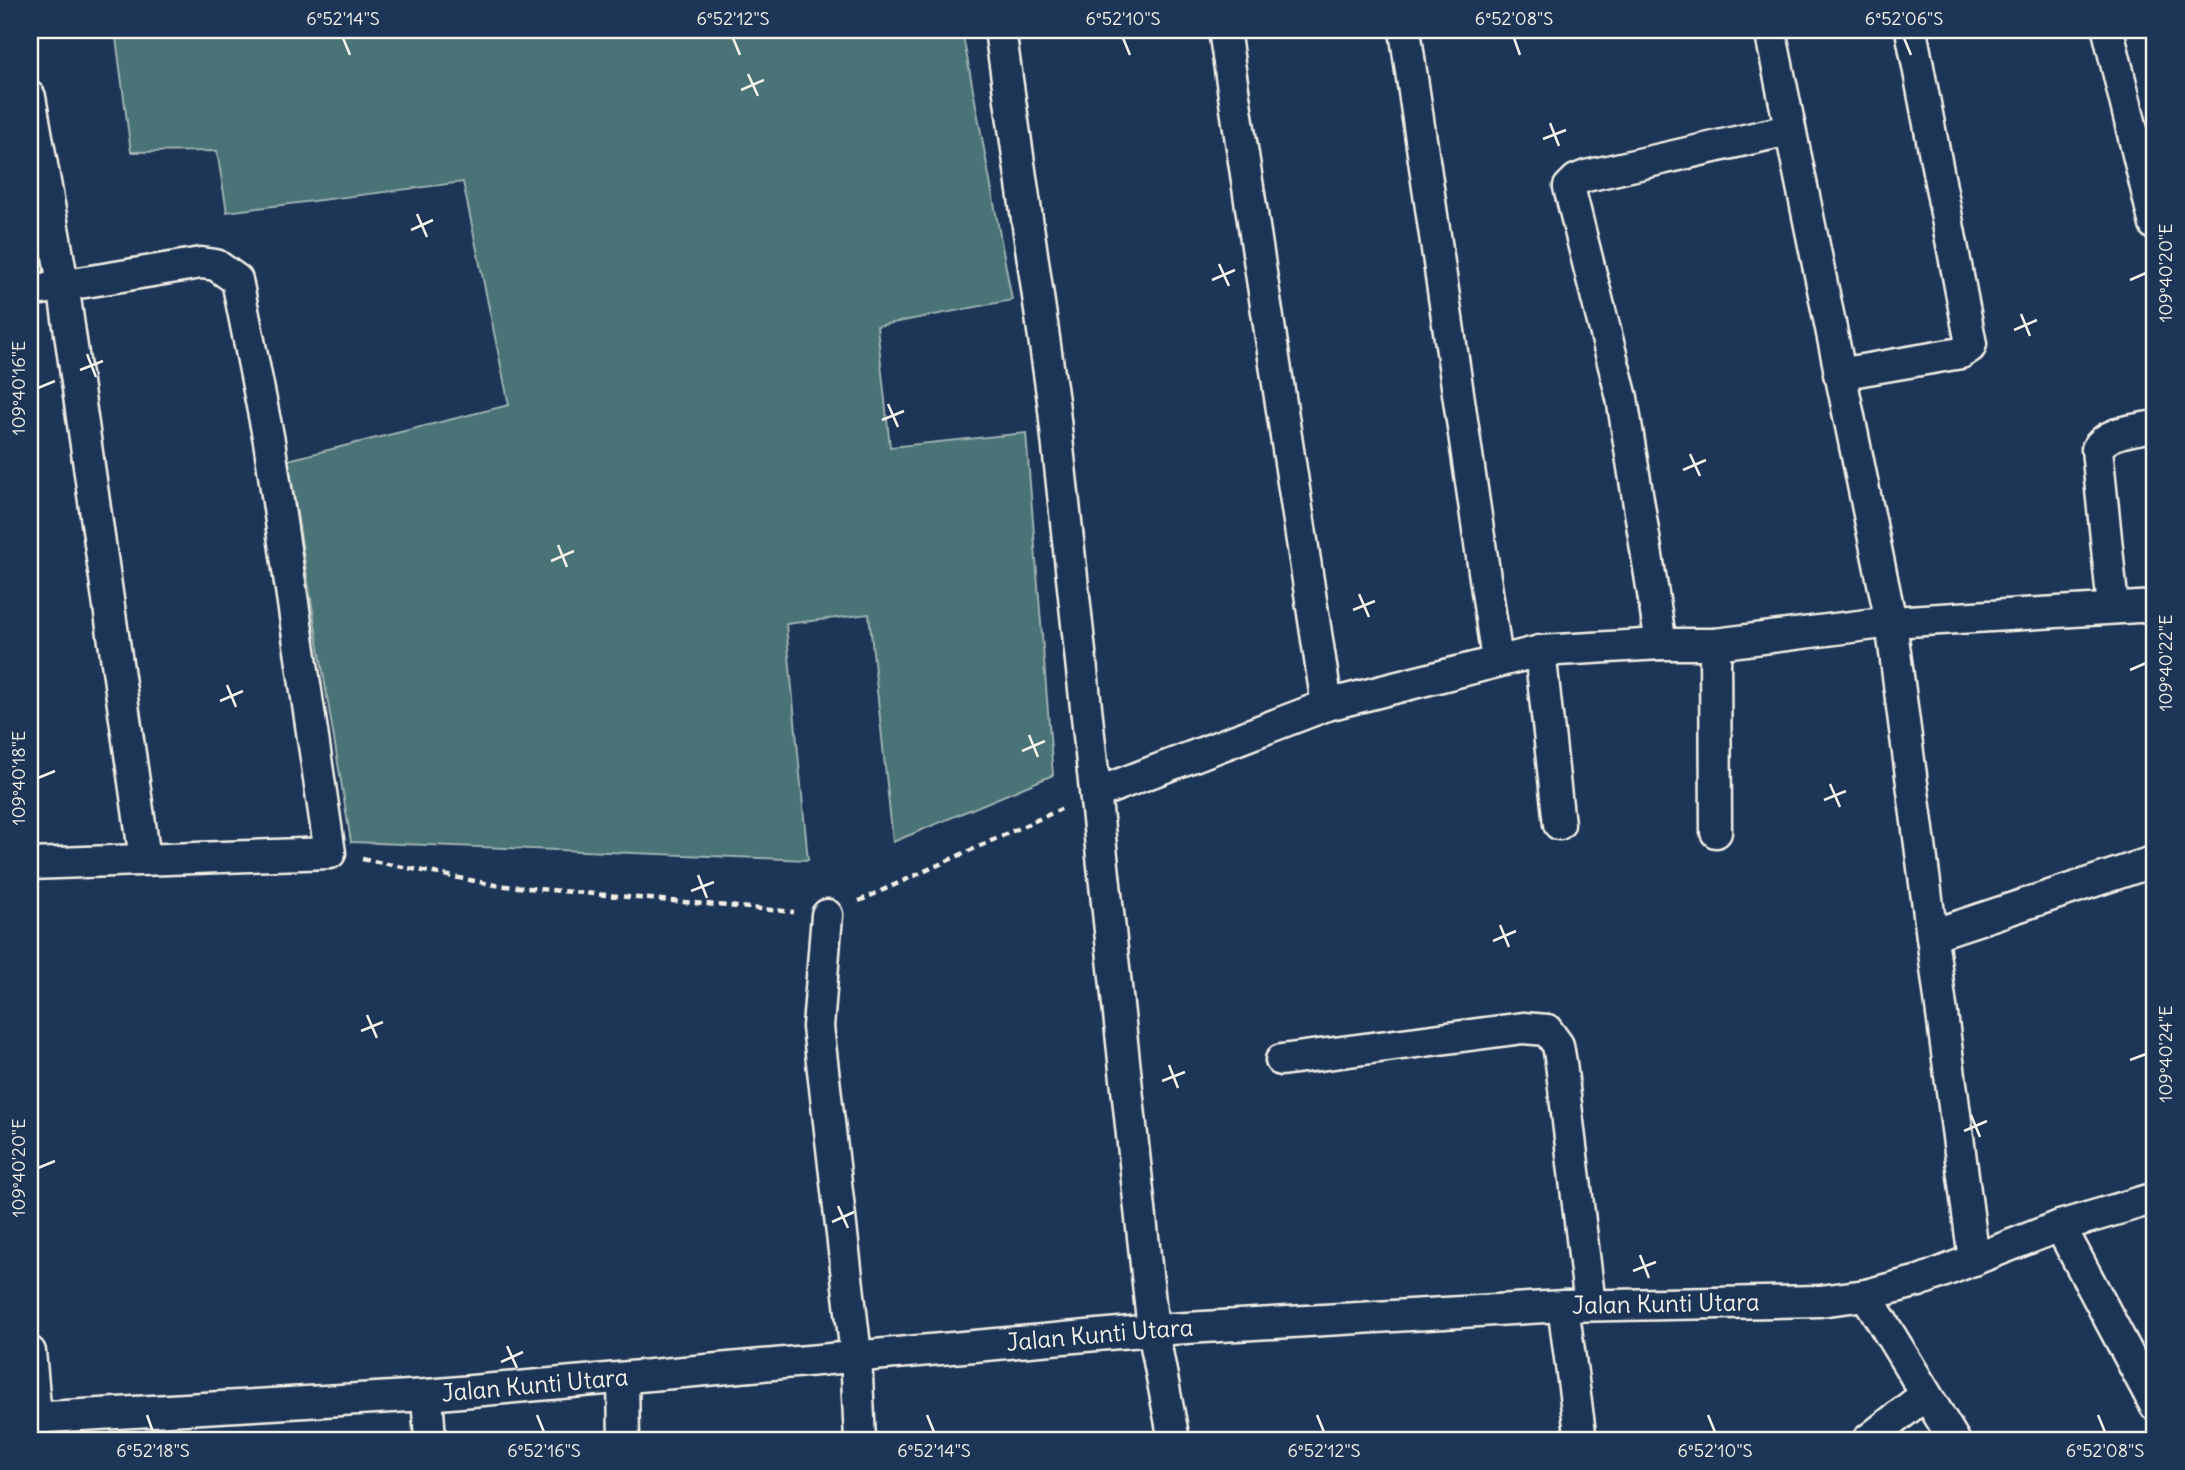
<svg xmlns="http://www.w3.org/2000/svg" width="2185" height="1470" viewBox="0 0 2185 1470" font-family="Delius,sans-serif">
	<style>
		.green { fill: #4a7377; stroke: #9fb2b0; stroke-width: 2 }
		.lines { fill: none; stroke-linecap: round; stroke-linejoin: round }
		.minor-casing { stroke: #f4f1e8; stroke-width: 35 }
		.path { stroke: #f4f1e8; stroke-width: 4.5; stroke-dasharray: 7 5; stroke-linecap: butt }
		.minor { stroke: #1d3557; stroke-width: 30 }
		.ticks { fill: none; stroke: #f4f1e8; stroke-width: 2.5 }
		.labels { text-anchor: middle; stroke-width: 5; stroke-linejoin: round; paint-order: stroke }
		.street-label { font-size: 24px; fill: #f4f1e8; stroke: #1d3557 }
		.neatline { fill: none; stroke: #f4f1e8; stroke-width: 2.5 }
		.ticks-label { font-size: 18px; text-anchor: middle; fill: #f4f1e8 }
	</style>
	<rect width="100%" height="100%" fill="#1d3557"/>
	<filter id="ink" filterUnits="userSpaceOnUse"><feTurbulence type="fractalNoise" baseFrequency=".0143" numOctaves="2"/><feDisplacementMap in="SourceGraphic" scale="14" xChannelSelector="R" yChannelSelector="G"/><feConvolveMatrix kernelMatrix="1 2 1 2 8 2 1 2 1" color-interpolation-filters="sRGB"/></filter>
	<g filter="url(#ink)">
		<!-- green -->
		<path class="green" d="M115,30H962L1012,300L877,326L890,447L1026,433L1053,775L893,842L869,614L786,624L808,860L351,842L288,460L509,405L463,182L227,212L217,151L131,152Z"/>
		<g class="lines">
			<!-- minor casing -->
			<g class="minor-casing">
				<g id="minor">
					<path d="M1000,30L1053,401L1153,1330L1174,1440"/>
					<path d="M1224,30L1327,705"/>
					<path d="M1405,30L1497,660"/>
					<path d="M1770,30L1891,622L1974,1260"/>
					<path d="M2108,30L2155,225"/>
					<path d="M30,97L63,284L145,859"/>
					<path d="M30,291L201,263L216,265L237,280L269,441L330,853L30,864"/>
					<path d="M1839,374L1961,353L1970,347L1971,344L1911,30"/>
					<path d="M2113,608L2097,449C2107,431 2136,430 2155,426"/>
					<path d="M1661,644L1622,398L1569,187L1576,180L1586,176L1789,130"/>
					<path d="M1715,644L1716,832"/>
					<path d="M1540,651L1559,824"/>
					<path d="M1097,793L1327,705L1540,651L1661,644H1715L1891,622L2155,606"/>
					<path d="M827,915L818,1027L856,1355L860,1440"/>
					<path d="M1932,935L2155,861"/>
					<path d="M1281,1060L1523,1028L1547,1030L1558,1045L1561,1063L1590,1305"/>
					<path d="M2060,1226L2155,1405"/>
					<path d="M1866,1295L1954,1440"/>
					<path d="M1563,1306L1581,1440"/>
					<path d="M30,1352L36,1417"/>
					<path d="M623,1378L624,1440"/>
					<path d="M427,1395L430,1440"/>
					<path id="s1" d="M30,1418L427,1395L1153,1330L1563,1306L1820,1301L1866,1295L1919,1281L2060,1226L2155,1198"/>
					<path d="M1868,1440L1925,1395"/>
				</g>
			</g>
			<!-- path -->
			<path class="path" d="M362,859L495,885L794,912
				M859,901L1061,809"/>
			<!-- minor -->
			<use href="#minor" class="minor"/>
		</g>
	</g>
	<!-- ticks -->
	<path class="ticks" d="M343,38L350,55M733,38L740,55M1123,38L1130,55M1514,38L1520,55M1904,38L1911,55M748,74L758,96M741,90L764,80M1550,123L1559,146M1543,139L1566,130M417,214L427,237M411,230L433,220M1219,264L1229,286M1212,280L1235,270M2130,280L2146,273M2021,314L2030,336M2014,330L2037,320M87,354L96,377M80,370L103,361M38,388L55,381M888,404L898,427M882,420L904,411M1690,454L1700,476M1683,470L1706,460M558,545L567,567M551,561L574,551M1359,594L1369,617M1353,610L1375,601M2130,670L2146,663M227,685L236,707M220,701L243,691M1029,735L1038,757M1022,751L1045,741M38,778L55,771M1830,784L1840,807M1824,800L1846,791M698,875L707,898M691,891L714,882M1500,925L1509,947M1493,941L1516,931M367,1015L377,1038M361,1031L383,1022M2130,1060L2146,1054M1169,1065L1178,1088M1162,1081L1185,1072M1971,1115L1980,1137M1964,1131L1987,1121M38,1168L55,1161M838,1206L848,1228M832,1222L854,1212M1640,1255L1649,1278M1633,1271L1656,1262M507,1346L517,1368M501,1362L523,1352M147,1415L153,1432M537,1415L544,1432M927,1415L934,1432M1317,1415L1324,1432M1708,1415L1715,1432M2098,1415L2105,1432"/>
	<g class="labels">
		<!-- street labels -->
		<g class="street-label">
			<text dy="8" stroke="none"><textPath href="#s1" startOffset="1640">Jalan Kunti Utara</textPath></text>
			<text dy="8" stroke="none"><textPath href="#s1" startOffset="1073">Jalan Kunti Utara</textPath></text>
			<text dy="8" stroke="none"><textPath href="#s1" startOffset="506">Jalan Kunti Utara</textPath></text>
		</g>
	</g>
	<!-- margin -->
	<rect width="2185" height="1470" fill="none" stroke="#1d3557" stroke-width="77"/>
	<rect x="38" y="38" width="2108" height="1394" class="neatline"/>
	<g class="ticks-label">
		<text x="343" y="25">6°52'14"S</text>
		<text x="733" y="25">6°52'12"S</text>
		<text x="1123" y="25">6°52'10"S</text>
		<text x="1514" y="25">6°52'08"S</text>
		<text x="1904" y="25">6°52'06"S</text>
		<text transform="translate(2166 273) rotate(-90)" y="6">109°40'20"E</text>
		<text transform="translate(19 388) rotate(-90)" y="6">109°40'16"E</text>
		<text transform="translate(2166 663) rotate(-90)" y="6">109°40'22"E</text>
		<text transform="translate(19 778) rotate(-90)" y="6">109°40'18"E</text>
		<text transform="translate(2166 1054) rotate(-90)" y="6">109°40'24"E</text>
		<text transform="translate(19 1168) rotate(-90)" y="6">109°40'20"E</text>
		<text x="153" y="1457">6°52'18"S</text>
		<text x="544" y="1457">6°52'16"S</text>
		<text x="934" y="1457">6°52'14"S</text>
		<text x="1324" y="1457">6°52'12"S</text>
		<text x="1715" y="1457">6°52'10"S</text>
		<text x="2105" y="1457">6°52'08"S</text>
	</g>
</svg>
